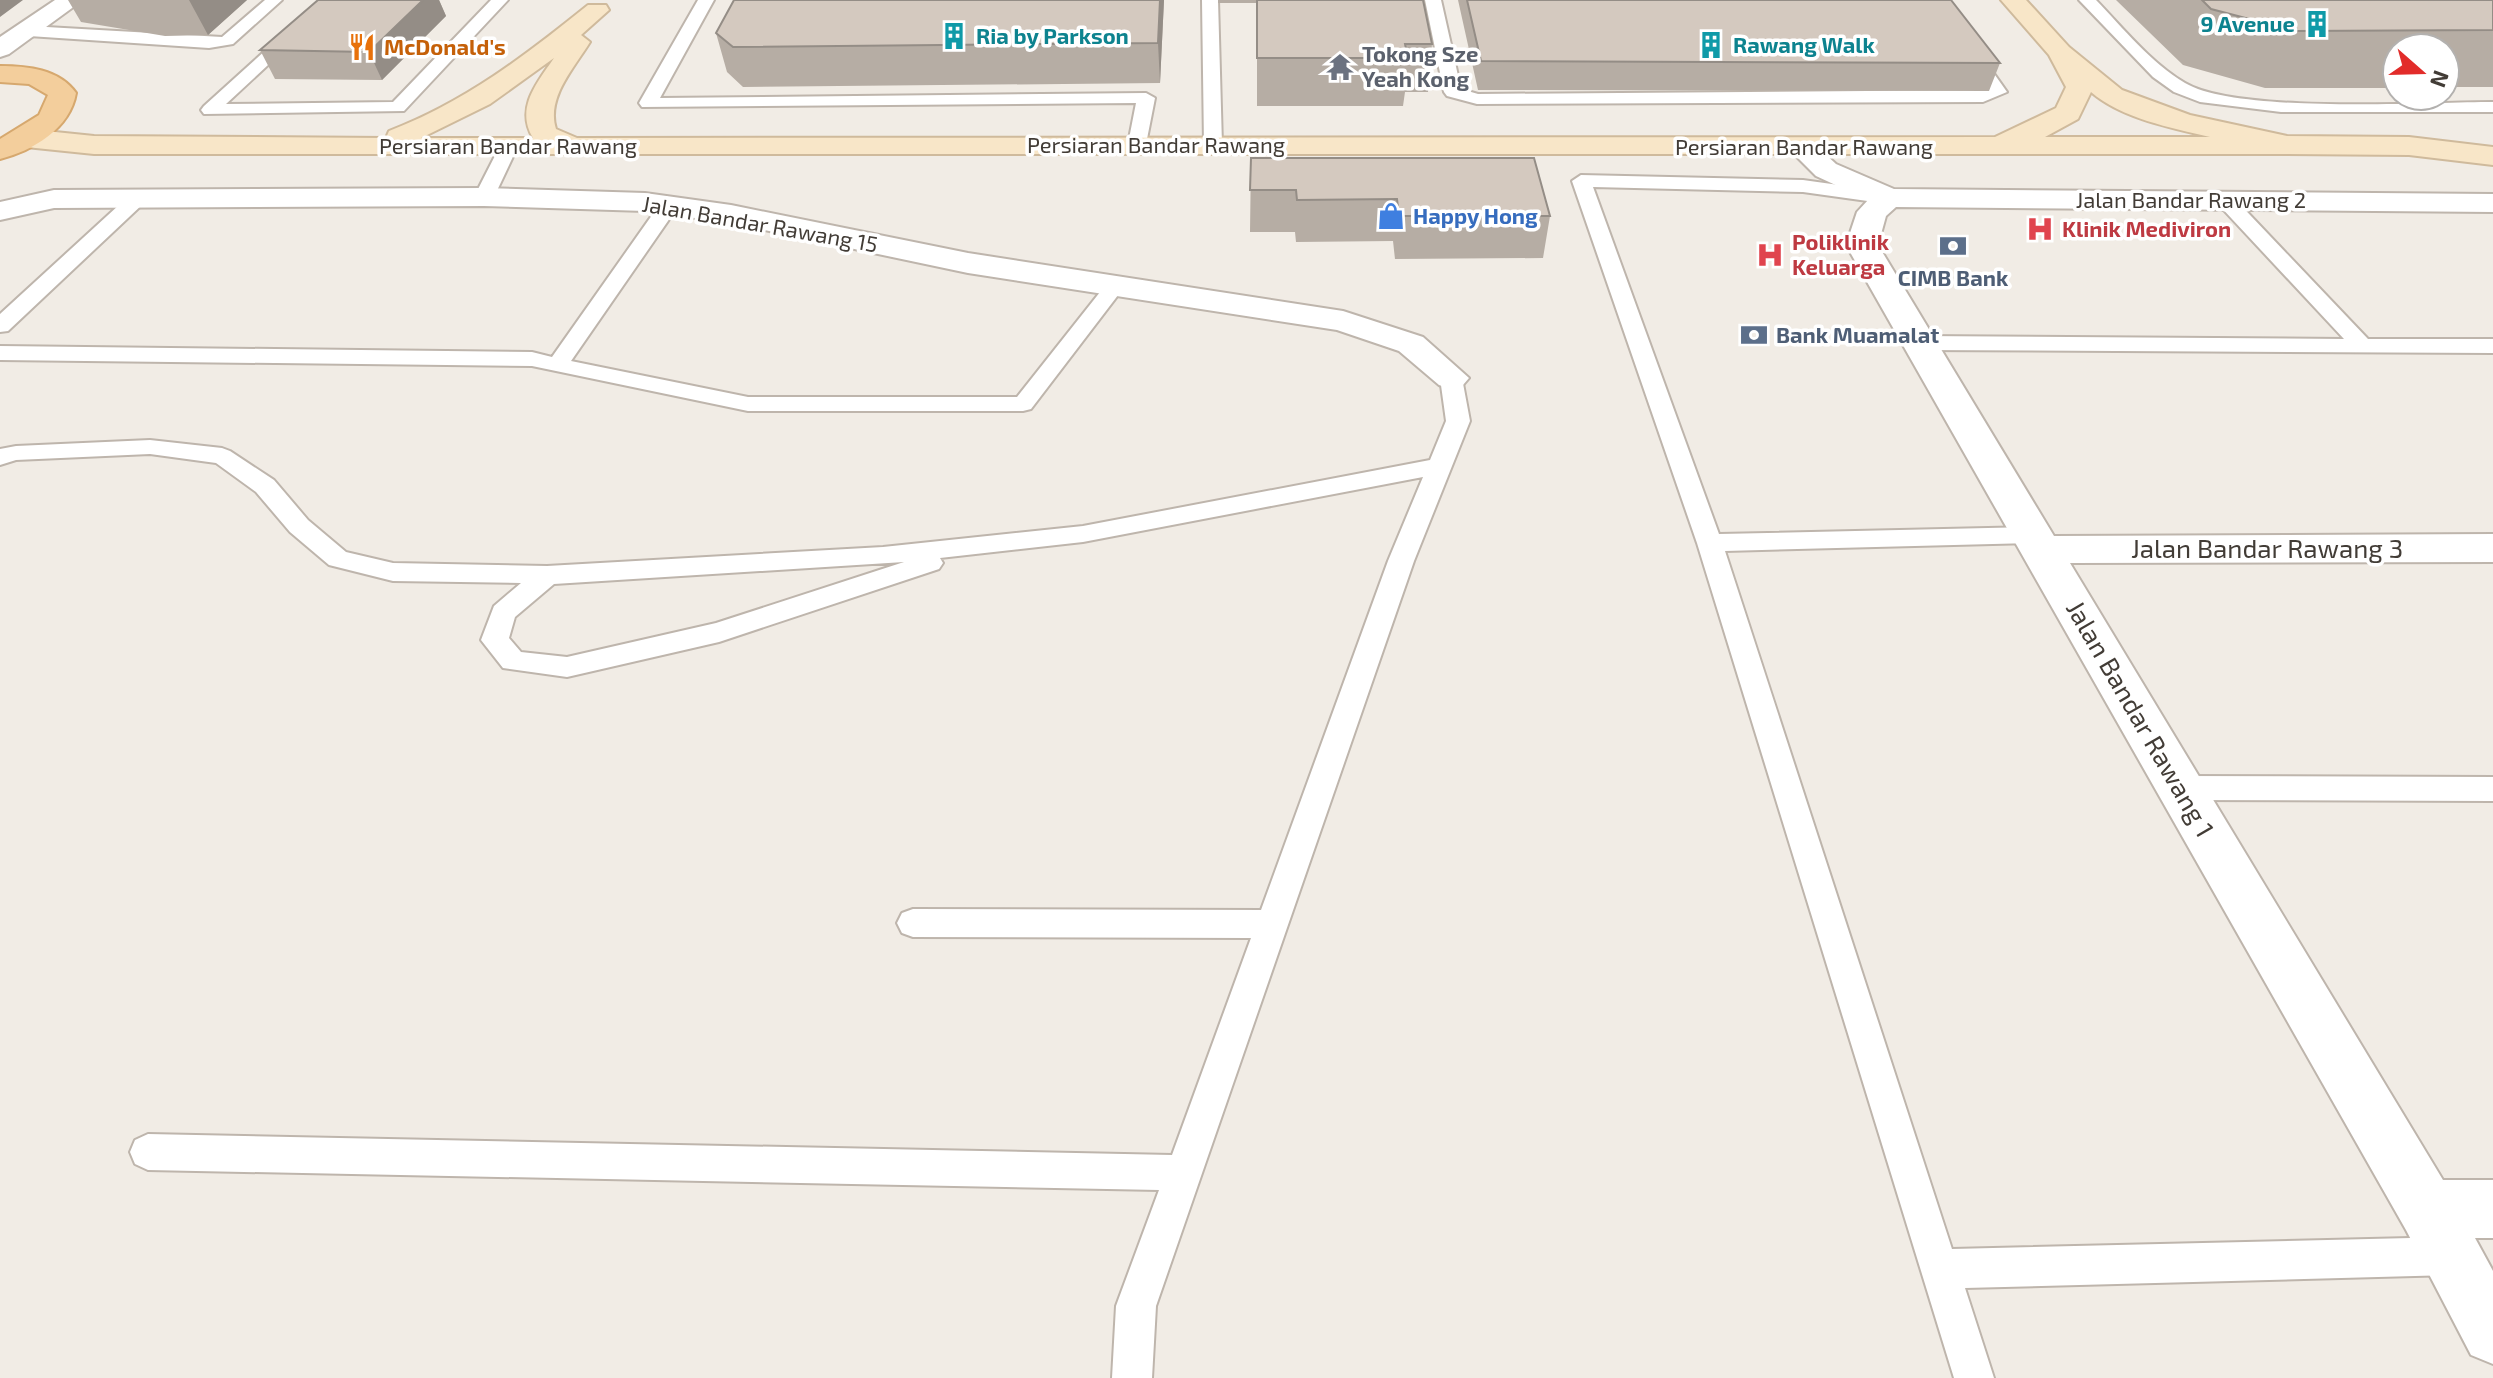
<svg xmlns="http://www.w3.org/2000/svg" width="2493" height="1378" viewBox="0 0 2493 1378" font-family="'Exo 2',sans-serif">
	<style>
		.lines { fill: none; stroke-linecap: round; stroke-linejoin: round }
		.lane-casing { stroke: #beb5ac; stroke-width: 4 }
		.street-casing { stroke: #beb5ac; stroke-width: 4 }
		.secondary-casing { stroke: #cfba9c; stroke-width: 4 }
		.primary-casing { stroke: #d6a86e; stroke-width: 4 }
		.lane { fill: #fff; fill-rule: evenodd }
		.street { fill: #fff; fill-rule: evenodd }
		.secondary { fill: #f8e6c8; fill-rule: evenodd }
		.primary { fill: #f3ce9c; fill-rule: evenodd }
		.wall { fill: #b6ada4 }
		.shaded-wall { fill: #948d86 }
		.building { fill: #d4c9bf; stroke: #948d86; stroke-width: 2 }
		.labels { text-anchor: middle; stroke-width: 7; stroke-linejoin: round; paint-order: stroke }
		.far-culture-label { font-size: 22px; font-weight: bold; fill: #0d838f; stroke: #fff; text-anchor: start }
		.far-food-label { font-size: 22px; font-weight: bold; fill: #c56008; stroke: #fff; text-anchor: start }
		.far-worship-label { font-size: 22px; font-weight: bold; fill: #5b616d; stroke: #fff; text-anchor: start }
		.far-street-label { font-size: 22px; fill: #423c36; stroke: #fff }
		.far-shop-label { font-size: 22px; font-weight: bold; fill: #366cbe; stroke: #fff; text-anchor: start }
		.far-health-label { font-size: 22px; font-weight: bold; fill: #be3a42; stroke: #fff; text-anchor: start }
		.far-service-label { font-size: 22px; font-weight: bold; fill: #4e5e75; stroke: #fff }
		.street-label { font-size: 26px; fill: #423c36; stroke: #fff }
	</style>
	<rect width="100%" height="100%" fill="#f1ece5"/>
	<g class="lines">
		<!-- lane casing -->
		<g class="lane-casing">
			<path id="lane" d="M265,0H282L233,44L209,48L29,36L21,31L29,26L222,37Z
				M321,0H338L226,104L393,102L491,0H508L404,111L204,114L201,110L204,106Z
				M698,0H714L660,98L1146,93L1155,98L1146,144L1137,149L1128,144L1136,103L642,107L639,103Z
				M1202,0H1218L1222,145L1213,150L1204,145Z
				M1425,0H1441L1461,89L1478,94L1988,90L1926,0H1942L2007,92L1983,102L1477,104L1447,96L1444,92Z
				M2079,0H2096C2123,28 2151,63 2185,83C2237,114 2426,102 2493,102V112H2281L2200,102L2174,92L2153,77Z
				M509,141L518,146L494,197L491,201H477L474,197L500,146Z
				M1581,175L1803,180L1889,192L1899,198L1889,204L1803,192L1593,187L1719,534L2032,527L2041,529L2045,535L2041,541L2032,543L1725,551L1952,1249L2452,1237L2466,1242L2471,1256L2466,1270L2452,1275L1965,1288L1994,1378H1954L1697,543L1572,181Z
				M138,192L148,198L145,202L8,331L0,332V314L131,194Z
				M2225,194L2232,196L2368,339H2493V353L1919,350L1908,343L1919,336L2344,339L2218,204L2215,200L2218,196Z
				M669,199L679,205L571,361L748,397H1017L1108,282H1122L1125,286L1031,409L1023,411H748L532,366L0,360V346L532,352L552,357L662,201Z
				M1451,371L1462,378L1470,421L1414,561L1156,1306L1152,1378H1112L1116,1306L1159,1190L148,1170L135,1164L130,1152L135,1140L148,1134L1172,1155L1251,938L913,937L902,933L897,923L902,913L913,909L1261,910L1388,561L1423,477L1083,542L940,558L943,563L939,569L719,642L567,677L503,668L481,640L494,606L521,583L393,581L329,565L290,532L256,492L216,463L150,454L16,460L0,465V449L16,446L150,440L222,448L230,451L274,480L308,520L346,552L393,563L547,566L883,547L1083,526L1430,460L1446,421L1440,378ZM904,562L716,623L567,657L521,652L509,638L515,617L554,584Z
				M2180,776L2493,777V801L2180,800L2169,796L2165,788L2169,780Z"/>
		</g>
		<!-- street casing -->
		<g class="street-casing">
			<path id="street" d="M55,0H83L9,54L0,57V37Z
				M1802,139L1812,142L1836,164L1894,189L2493,194V212L1896,207L1886,216L1878,245L2054,536L2493,534V562L2070,563L2443,1180H2493V1238H2475L2493,1271V1364L2471,1355L2406,1230L1846,245L1857,212L1868,200L1816,176L1788,148L1792,142Z
				M484,188L645,193L731,205L968,253L1343,311L1423,337L1469,378L1463,385L1451,389L1439,385L1399,351L1337,330L968,273L731,223L645,211L484,206L54,208L0,220V202L54,190Z"/>
		</g>
		<!-- secondary casing -->
		<g class="secondary-casing">
			<path id="secondary" d="M2001,0H2026L2069,47L2122,90L2190,115L2287,136L2409,137L2493,147V165L2409,155L2287,154H94L26,147L16,144L12,138L16,132L26,129L94,136L386,138L389,131C465,102 526,55 588,5H606L609,10L581,35L590,42C574,68 546,98 556,129L577,138L1995,137L2056,108L2066,87L2049,55ZM554,58C537,83 515,108 533,138H421L490,104ZM2091,92C2121,118 2171,128 2210,137H2045L2078,119Z"/>
		</g>
		<!-- primary casing -->
		<g class="primary-casing">
			<path id="primary" d="M0,66C27,66 59,69 76,93C70,129 32,151 0,159V139L39,115L48,95L29,84L0,82Z"/>
		</g>
		<!-- lane -->
		<use href="#lane" class="lane"/>
		<!-- street -->
		<use href="#street" class="street"/>
		<!-- secondary -->
		<use href="#secondary" class="secondary"/>
		<!-- primary -->
		<use href="#primary" class="primary"/>
	</g>
	<!-- wall -->
	<path class="wall" d="M68,0H247L208,35L165,36L81,22Z
		M318,0H439L446,16L382,80L275,79L260,50Z
		M1164,0L1160,83L743,87L727,72L716,33Z
		M1218,0H1423L1432,44L1428,92H1405L1403,106H1257V3H1218Z
		M1458,0H1951L2000,63L1989,91L1478,90Z
		M2116,0H2493V87H2445V48H2397V88H2265L2183,65Z
		M1251,158L1550,216L1543,258L1395,259L1393,241L1296,242L1295,232H1250Z"/>
	<!-- shaded-wall -->
	<path class="shaded-wall" d="M0,0H23L0,17Z
		M189,0H247L208,35Z
		M423,0H439L446,16L382,80L369,52Z
		M1160,0H1164L1160,83L1158,43Z"/>
	<!-- building -->
	<path class="building" d="M318,0H423L369,52L260,50Z
		M734,0H1160L1158,43L733,47L716,33Z
		M1257,0H1423L1432,44H1405L1408,58H1257Z
		M1467,0H1951L2000,63L1481,61Z
		M2202,0H2493V30L2296,31L2211,9Z
		M1251,158H1534L1550,216H1399L1397,199L1297,200L1296,190H1250Z"/>
	<!-- icons -->
	<defs>
		<g id="building-bare" transform="scale(2.16)"><path d="M-4-6H4V6H1V3H-1V6H-4ZM-2.5-4.3h1.7v1.8h-1.7ZM.8-4.3h1.7v1.8H.8ZM-2.5-1h1.7V.8h-1.7ZM.8-1h1.7V.8H.8Z" fill="#0f9aa8" stroke="#fff" stroke-width="2.5" paint-order="stroke"/></g>
		<g id="restaurant-bare" transform="scale(2.16)"><path d="M-5-6h1v4h1v-4h1v4h1v-4h1v5L-1.5 .5V6h-2V.5L-5-1ZM5-6V6H3V1.5H1.5Q1.5-4 5-6Z" fill="#e8710a" stroke="#fff" stroke-width="2.5" paint-order="stroke"/></g>
		<g id="temple-bare" transform="scale(2.16)"><path d="M0-6L5-2H3V0L6.5 2.5H4V6H1.5V3h-3V6H-4V2.5H-6.5L-3 0V-2H-5Z" fill="#6b7280" stroke="#fff" stroke-width="2.5" paint-order="stroke"/></g>
		<g id="shop-bare" transform="scale(2.16)"><path d="M-5-2.5h2.3a2.7 3.5 0 0 1 5.4 0H5L5.5 6h-11ZM-1.5-2.5h3a1.5 2.3 0 0 0-3 0Z" fill="#3f7fe0" stroke="#fff" stroke-width="2.5" paint-order="stroke"/></g>
		<g id="hospital-bare" transform="scale(2.16)"><path d="M-5-5h3v3.5h4V-5h3V5h-3V1.5h-4V5h-3Z" fill="#e0444e" stroke="#fff" stroke-width="2.5" paint-order="stroke"/></g>
		<g id="bank-bare" transform="scale(2.16)"><path d="M-6-4H6V4H-6ZM0-2.3a2.3 2.3 0 1 0 0 4.6a2.3 2.3 0 1 0 0-4.6Z" fill="#5c6f8a" stroke="#fff" stroke-width="2.5" paint-order="stroke"/></g>
	</defs>
	<g fill-rule="evenodd">
		<use href="#building-bare" x="2317" y="24"/>
		<use href="#building-bare" x="954" y="36"/>
		<use href="#building-bare" x="1711" y="45"/>
		<use href="#restaurant-bare" x="362" y="47"/>
		<use href="#temple-bare" x="1340" y="67"/>
		<use href="#shop-bare" x="1391" y="216"/>
		<use href="#hospital-bare" x="2040" y="229"/>
		<use href="#bank-bare" x="1953" y="246"/>
		<use href="#hospital-bare" x="1770" y="255"/>
		<use href="#bank-bare" x="1754" y="335"/>
	</g>
	<g class="labels">
		<!-- far-culture labels -->
		<g class="far-culture-label">
			<text x="2295" y="32" text-anchor="end">9 Avenue</text>
			<text x="976" y="44">Ria by Parkson</text>
			<text x="1733" y="53">Rawang Walk</text>
		</g>
		<!-- far-food labels -->
		<g class="far-food-label">
			<text x="384" y="55">McDonald's</text>
		</g>
		<!-- far-worship labels -->
		<g class="far-worship-label">
			<text x="1362" y="62">Tokong Sze<tspan x="1362" dy="25">Yeah Kong</tspan></text>
		</g>
		<!-- far-street labels -->
		<g class="far-street-label">
			<text x="1156" y="153">Persiaran Bandar Rawang</text>
			<text x="508" y="154">Persiaran Bandar Rawang</text>
			<text x="1804" y="155">Persiaran Bandar Rawang</text>
			<text x="2191" y="208">Jalan Bandar Rawang 2</text>
			<text transform="translate(760 224) rotate(10)" y="8">Jalan Bandar Rawang 15</text>
		</g>
		<!-- far-shop labels -->
		<g class="far-shop-label">
			<text x="1413" y="224">Happy Hong</text>
		</g>
		<!-- far-health labels -->
		<g class="far-health-label">
			<text x="2062" y="237">Klinik Mediviron</text>
			<text x="1792" y="250">Poliklinik<tspan x="1792" dy="25">Keluarga</tspan></text>
		</g>
		<!-- far-service labels -->
		<g class="far-service-label">
			<text x="1953" y="286">CIMB Bank</text>
			<text x="1776" y="343" text-anchor="start">Bank Muamalat</text>
		</g>
		<!-- street labels -->
		<g class="street-label">
			<text x="2267" y="558">Jalan Bandar Rawang 3</text>
			<text transform="translate(2140 719) rotate(60)" y="9">Jalan Bandar Rawang 1</text>
		</g>
	</g>
	<!-- north arrow -->
	<g transform="translate(2421 72) rotate(110)"><circle r="38" fill="#ffffff" stroke="#b3b1af" stroke-width="2"/>
	<path d="M0-6L14 30L0 20L-14 30Z" fill="#e22c2a"/>
	<text y="-12" font-size="22" font-weight="bold" text-anchor="middle" fill="#423c36">N</text>
	</g>
</svg>
